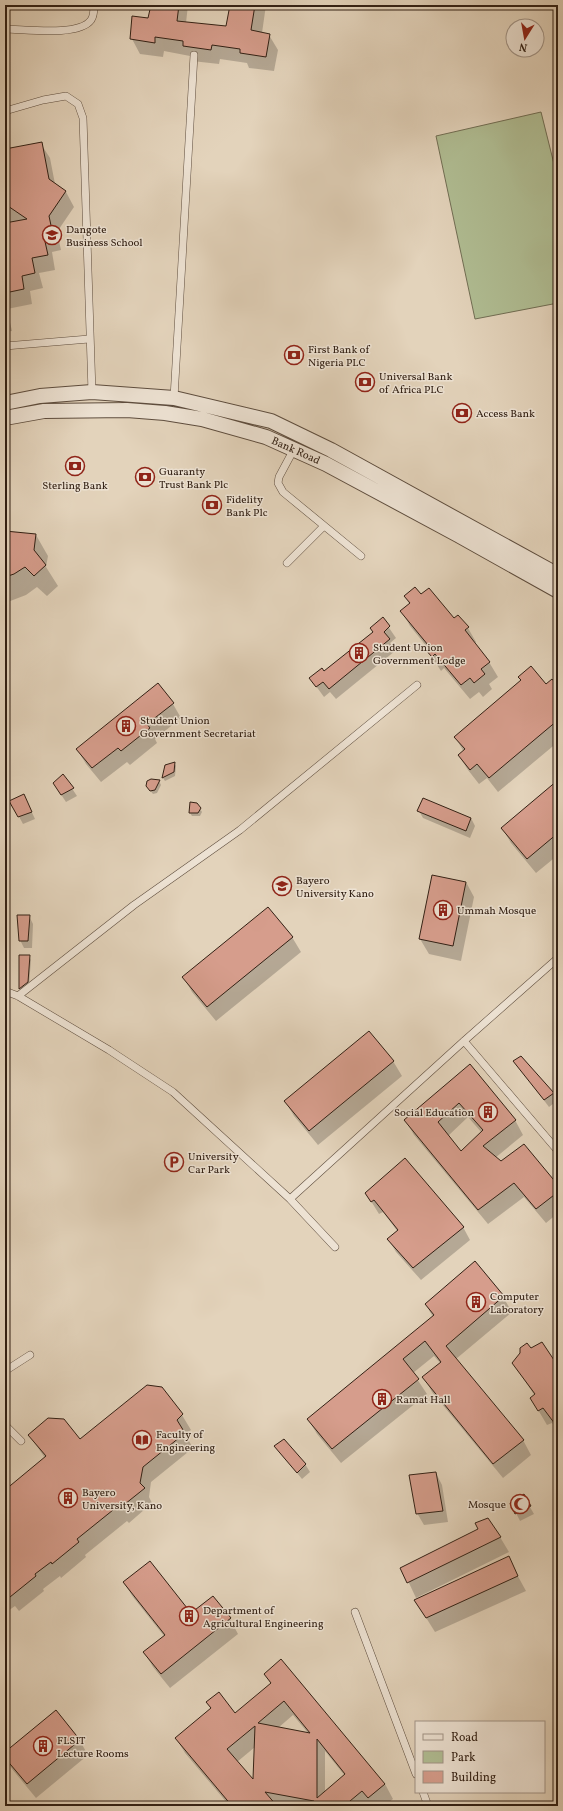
<svg xmlns="http://www.w3.org/2000/svg" width="563" height="1811" viewBox="0 0 563 1811" font-family="Vollkorn,serif">
	<style>
		.green { fill: #b0bd93; stroke: #716e54 }
		.shadow { fill: #0003; fill-rule: evenodd }
		.building { fill: #d69d8c; stroke: #322014; fill-rule: evenodd }
		.lines { fill: none; stroke-linecap: round; stroke-linejoin: round }
		.lane-casing { stroke: #5e4d3e; stroke-width: 8 }
		.street-casing { stroke: #5e4d3e; stroke-width: 16 }
		.lane { stroke: #ede2d3; stroke-width: 7 }
		.street { stroke: #ede2d3; stroke-width: 14 }
		.labels { text-anchor: middle; stroke-width: 3; stroke-linejoin: round; paint-order: stroke }
		.poi-label { font-size: 11px; fill: #322014; stroke: #ede2d3; text-anchor: start }
		.street-label { font-size: 11px; fill: #322014; stroke: #ede2d3 }
	</style>
	<rect width="100%" height="100%" fill="#e3d3bb"/>
	<filter id="stains"><feTurbulence type="fractalNoise" baseFrequency=".005" numOctaves="4"/><feColorMatrix values="0 0 0 0 .2 0 0 0 0 .09 0 0 0 0 .02 0 0 0 .5 -.17"/></filter>
	<radialGradient id="worn" r=".72"><stop offset=".6" stop-color="#630" stop-opacity="0"/><stop offset="1" stop-color="#630" stop-opacity=".3"/></radialGradient>
	<!-- green -->
	<path class="green" d="M541,112L558,180V303L475,319L436,136Z"/>
	<!-- shadow -->
	<path class="shadow" d="M152,5H188L186,23L227,27L231,5H266L262,33L269,35L278,50L274,71L249,68L247,63L220,59L219,64L192,61L190,56L164,51L163,57L140,54L132,39L133,18L149,19Z
		M7,143L11,149L41,144L50,158L55,184L66,192L74,207L57,232L61,250L52,252L55,270L39,273L43,288L30,291L32,304L7,309L12,331L5,332V144Z
		M5,532L36,535L48,556L46,567L58,586L47,596L37,587L26,595L5,603Z
		M421,596L468,628L476,642L474,644L489,662L498,677L489,684L492,689L483,697L479,692L470,699L444,668L441,671L426,648L427,647L410,626L402,612L410,605L405,597Z
		M383,619L396,638L390,643L395,651L336,699L330,692L324,697L310,678L324,672L374,632Z
		M519,677L558,687V742L498,792L487,778L479,784L468,770L459,756L464,752L455,737L521,681Z
		M173,704L181,718L155,739L157,743L130,765L127,762L101,782L86,764L77,749Z
		M174,763L176,766L175,776L165,781L163,778L165,765Z
		M63,775L77,796L66,802L58,790Z
		M159,781L161,785L157,793L153,794L149,789Z
		M558,782V855L536,873L511,843L502,828Z
		M11,802H27L35,819L23,824Z
		M197,804L202,812L200,816H192L190,813Z
		M419,811L471,818L475,826L470,838L423,818Z
		M466,882L474,897L461,961L429,954L420,939Z
		M29,916L33,924L32,948H24L20,940Z
		M292,937L301,952L216,1021L192,992L184,978Z
		M20,956H29L31,960L29,985L22,991L20,989Z
		M521,1057L553,1094L557,1101L549,1107L515,1062Z
		M393,1061L402,1076L318,1145L294,1116L285,1101Z
		M470,1065L515,1120L523,1135L495,1158L501,1162L558,1186V1213L546,1223L524,1197L488,1224L414,1135L405,1120ZM468,1117L482,1133L461,1153L448,1136Z
		M366,1193L463,1227L470,1240L421,1280L396,1252L388,1239L398,1232L383,1212L379,1214Z
		M475,1262L503,1297L512,1312L456,1359L523,1440L531,1455L503,1478L432,1392L424,1378L441,1364L434,1356L413,1373L427,1394L341,1463L317,1434L308,1419L433,1317L426,1305Z
		M531,1350L558,1368V1430L552,1423L547,1425L531,1398L535,1396L513,1363Z
		M162,1388L182,1415L191,1430L185,1434L193,1448L151,1482L149,1497L152,1503L129,1523L127,1521L85,1555L86,1557L61,1578L60,1576L43,1589L44,1591L19,1611L15,1606L5,1613V1491L45,1458L29,1435L79,1440Z
		M275,1446L305,1464L310,1472L302,1479Z
		M436,1473L442,1485L448,1522L424,1525L417,1513Z
		M523,1495L534,1514L520,1521L516,1513Z
		M479,1530L500,1537L509,1552L416,1598L402,1568Z
		M508,1558L526,1591L435,1632L415,1600Z
		M124,1583L191,1615L213,1598L230,1619L238,1634L170,1688L153,1667L144,1652L164,1636L133,1597Z
		M265,1674L385,1784L393,1799L384,1806H226L228,1804L185,1753L176,1738L211,1709L207,1703L234,1715L271,1684ZM293,1715L308,1733L278,1728ZM255,1747L254,1781L237,1762ZM325,1751L345,1776L325,1793Z
		M56,1712L80,1741L88,1755L36,1798L12,1769L5,1757V1753Z"/>
	<!-- building -->
	<path class="building" d="M151,5H179L177,21L226,26L230,5H255L251,30L270,34L266,57L240,53V49L212,45L211,50L183,46V41L155,37V43L130,39L132,16L148,18Z
		M42,142L49,179L66,191L49,216L53,235L44,237L48,255L32,258L35,273L22,276L24,289L5,293V223L27,219L5,204V149Z
		M5,531L36,534L34,550L46,565L34,576L25,567L14,574L5,577Z
		M415,587L421,594L429,588L454,618L458,615L469,627L465,630L490,662L481,669L485,674L474,683L470,678L461,685L435,654L432,657L424,648L428,645L400,611L410,603L404,596Z
		M383,617L390,626L384,632L390,639L329,689L323,682L316,687L309,678L322,668L324,671L373,632L370,628Z
		M531,666L546,684L552,679L558,686V720L489,778L477,764L470,770L458,755L465,749L454,737L521,680L518,677Z
		M158,683L174,703L147,724L150,728L121,751L118,748L92,768L76,749Z
		M175,762L174,772L162,778L165,765Z
		M63,774L74,788L61,795L53,783Z
		M151,779L160,780L155,790L150,791L146,786L147,781Z
		M558,780V833L527,859L501,828Z
		M24,794L32,812L18,817L9,801Z
		M423,798L471,818L466,831L417,811Z
		M190,802L197,803L201,808L198,813H189Z
		M432,875L466,882L453,946L419,939Z
		M268,907L293,937L207,1007L182,977Z
		M17,915H30L28,941H19Z
		M19,955H30L28,982L19,989Z
		M369,1031L394,1061L309,1131L284,1101Z
		M521,1056L554,1093L544,1100L513,1061Z
		M470,1064L516,1120L483,1146L501,1161L524,1144L558,1185V1192L536,1209L514,1183L478,1210L404,1120ZM459,1103L483,1130L461,1151L438,1122Z
		M405,1158L464,1227L413,1268L387,1239L398,1230L374,1200L371,1202L365,1193Z
		M475,1261L504,1296L446,1346L524,1440L493,1464L422,1377L441,1362L425,1341L403,1359L419,1379L332,1449L307,1419L434,1315L425,1304Z
		M542,1342L558,1366V1428L543,1408L538,1411L530,1398L535,1394L512,1363L520,1353V1348L527,1343L531,1348Z
		M147,1385L162,1387L183,1414L177,1420L185,1433L143,1467L140,1483L145,1488L120,1508L118,1506L77,1539L79,1542L52,1564L51,1562L35,1574L36,1576L10,1597L5,1591V1490L46,1456L28,1435L48,1418L64,1419L80,1439Z
		M284,1439L306,1464L297,1473L274,1446Z
		M436,1472L443,1511L416,1514L409,1475Z
		M524,1494L531,1506L515,1514L510,1503Z
		M488,1518L501,1537L407,1583L400,1568L478,1529L475,1523Z
		M509,1556L518,1576L426,1618L414,1600Z
		M150,1561L191,1613L213,1596L231,1618L161,1674L143,1652L165,1635L123,1582Z
		M281,1659L385,1784L368,1798L362,1791L344,1806H308L314,1801L265,1792L277,1806H232L175,1738L211,1708L206,1702L219,1692L235,1713L271,1683L264,1674ZM284,1701L310,1733L258,1723ZM255,1726L253,1779L227,1749ZM317,1739L345,1774L317,1798Z
		M56,1710L80,1740L27,1784L5,1758V1752Z"/>
	<g class="lines">
		<!-- lane casing -->
		<g class="lane-casing">
			<path id="lane" d="M5,29C24,29 79,37 91,20C94,16 94,10 94,5
				M5,111L43,100L66,96L78,104L83,118L92,392
				M5,346L89,339
				M174,398L194,55
				M294,449L279,477L278,483L283,492L361,556
				M287,563L324,526
				M5,991L18,996L109,1050L173,1092L290,1199L335,1247
				M18,996L134,905L240,830L417,685
				M464,1041L558,1151
				M290,1199L464,1041L558,958
				M5,1371L30,1355
				M5,1425L21,1441
				M355,1612L416,1774
				M423,1792L428,1806"/>
		</g>
		<!-- street casing -->
		<g class="street-casing">
			<path id="street" d="M5,403L40,396L92,392L174,398L271,421L331,450L558,575
				M5,418L44,411L127,410L165,413L202,419L266,437L326,464L458,535L558,591"/>
		</g>
		<!-- lane -->
		<use href="#lane" class="lane"/>
		<!-- street -->
		<use href="#street" class="street"/>
	</g>
	<!-- icons -->
	<defs>
		<g id="university-ring" transform="scale(1)"><circle r="9.5" fill="#ede2d3" stroke="#8f2418" stroke-width="1.5"/><path d="M0-5L7-2L0 1L-7-2ZM-4 1L0 2.5L4 1V4Q0 6-4 4Z" fill="#8f2418"/></g>
		<g id="bank-ring" transform="scale(1)"><circle r="9.5" fill="#ede2d3" stroke="#8f2418" stroke-width="1.5"/><path d="M-6-4H6V4H-6ZM0-2.3a2.3 2.3 0 1 0 0 4.6a2.3 2.3 0 1 0 0-4.6Z" fill="#8f2418"/></g>
		<g id="building-ring" transform="scale(1)"><circle r="9.5" fill="#ede2d3" stroke="#8f2418" stroke-width="1.5"/><path d="M-4-6H4V6H1V3H-1V6H-4ZM-2.5-4.3h1.7v1.8h-1.7ZM.8-4.3h1.7v1.8H.8ZM-2.5-1h1.7V.8h-1.7ZM.8-1h1.7V.8H.8Z" fill="#8f2418"/></g>
		<g id="parking-ring" transform="scale(1)"><circle r="9.5" fill="#ede2d3" stroke="#8f2418" stroke-width="1.5"/><path d="M-3.5-5.5H1a3.5 3.5 0 0 1 0 7H-1V5.5H-3.5ZM-1-3.4V-.6H.8a1.4 1.4 0 0 0 0-2.8Z" fill="#8f2418"/></g>
		<g id="library-ring" transform="scale(1)"><circle r="9.5" fill="#ede2d3" stroke="#8f2418" stroke-width="1.5"/><path d="M-6-4Q-3-5.5-.7-3.5V5Q-3 3-6 4ZM6-4Q3-5.5 .7-3.5V5Q3 3 6 4Z" fill="#8f2418"/></g>
		<g id="mosque-ring" transform="scale(1)"><circle r="9.5" fill="#ede2d3" stroke="#8f2418" stroke-width="1.5"/><path d="M3.5-4.9A6 6 0 1 0 3.5 4.9A5 5 0 1 1 3.5-4.9Z" fill="#8f2418"/></g>
	</defs>
	<g fill-rule="evenodd">
		<use href="#university-ring" x="52" y="235"/>
		<use href="#bank-ring" x="294" y="355"/>
		<use href="#bank-ring" x="365" y="382"/>
		<use href="#bank-ring" x="462" y="413"/>
		<use href="#bank-ring" x="75" y="466"/>
		<use href="#bank-ring" x="145" y="477"/>
		<use href="#bank-ring" x="212" y="505"/>
		<use href="#building-ring" x="359" y="653"/>
		<use href="#building-ring" x="126" y="726"/>
		<use href="#university-ring" x="282" y="886"/>
		<use href="#building-ring" x="443" y="910"/>
		<use href="#building-ring" x="488" y="1112"/>
		<use href="#parking-ring" x="174" y="1162"/>
		<use href="#building-ring" x="476" y="1302"/>
		<use href="#building-ring" x="382" y="1399"/>
		<use href="#library-ring" x="142" y="1440"/>
		<use href="#building-ring" x="68" y="1498"/>
		<use href="#mosque-ring" x="520" y="1504"/>
		<use href="#building-ring" x="189" y="1616"/>
		<use href="#building-ring" x="43" y="1746"/>
	</g>
	<g class="labels">
		<!-- poi labels -->
		<g class="poi-label">
			<text x="66" y="233">Dangote<tspan x="66" dy="13">Business School</tspan></text>
			<text x="308" y="353">First Bank of<tspan x="308" dy="13">Nigeria PLC</tspan></text>
			<text x="379" y="380">Universal Bank<tspan x="379" dy="13">of Africa PLC</tspan></text>
			<text x="476" y="417">Access Bank</text>
			<text x="159" y="475">Guaranty<tspan x="159" dy="13">Trust Bank Plc</tspan></text>
			<text x="75" y="489" text-anchor="middle">Sterling Bank</text>
			<text x="226" y="503">Fidelity<tspan x="226" dy="13">Bank Plc</tspan></text>
			<text x="373" y="651">Student Union<tspan x="373" dy="13">Government Lodge</tspan></text>
			<text x="140" y="724">Student Union<tspan x="140" dy="13">Government Secretariat</tspan></text>
			<text x="296" y="884">Bayero<tspan x="296" dy="13">University Kano</tspan></text>
			<text x="457" y="914">Ummah Mosque</text>
			<text x="474" y="1116" text-anchor="end">Social Education</text>
			<text x="188" y="1160">University<tspan x="188" dy="13">Car Park</tspan></text>
			<text x="490" y="1300">Computer<tspan x="490" dy="13">Laboratory</tspan></text>
			<text x="396" y="1403">Ramat Hall</text>
			<text x="156" y="1438">Faculty of<tspan x="156" dy="13">Engineering</tspan></text>
			<text x="82" y="1496">Bayero<tspan x="82" dy="13">University, Kano</tspan></text>
			<text x="506" y="1508" text-anchor="end">Mosque</text>
			<text x="203" y="1614">Department of<tspan x="203" dy="13">Agricultural Engineering</tspan></text>
			<text x="57" y="1744">FLSIT<tspan x="57" dy="13">Lecture Rooms</tspan></text>
		</g>
		<!-- street labels -->
		<g class="street-label">
			<text transform="translate(296 450) rotate(24)" y="4">Bank Road</text>
		</g>
	</g>
	<!-- margin -->
	<rect width="563" height="1811" fill="none" stroke="#e3d3bb" stroke-width="20"/>
	<rect x="6" y="6" width="551" height="1799" fill="none" stroke="#322014" stroke-width="2"/>
	<rect x="10" y="10" width="543" height="1791" fill="none" stroke="#322014"/>
	<!-- legend -->
	<rect x="415" y="1721" width="130" height="72" fill="#ede2d3" stroke="#a29487"/>
	<rect x="423" y="1734" width="20" height="6" fill="#ede2d3" stroke="#a29487"/>
	<text x="451" y="1741" font-size="12" fill="#322014">Road</text>
	<rect x="423" y="1751" width="20" height="12" fill="#b0bd93" stroke="#a29487"/>
	<text x="451" y="1761" font-size="12" fill="#322014">Park</text>
	<rect x="423" y="1771" width="20" height="12" fill="#d69d8c" stroke="#a29487"/>
	<text x="451" y="1781" font-size="12" fill="#322014">Building</text>
	<!-- north arrow -->
	<g transform="translate(525 38) rotate(191)"><circle r="19" fill="#ede2d3" stroke="#a29487"/>
	<path d="M0-3L7 15L0 10L-7 15Z" fill="#8f2418"/>
	<text y="-6" font-size="11" font-weight="bold" text-anchor="middle" fill="#322014">N</text>
	</g>
	<rect width="100%" height="100%" filter="url(#stains)"/>
	<rect width="100%" height="100%" fill="url(#worn)"/>
</svg>
